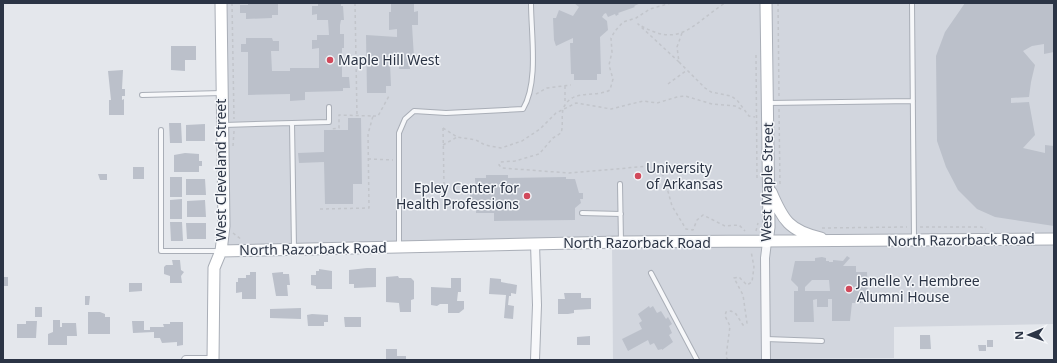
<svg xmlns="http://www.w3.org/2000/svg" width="1057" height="363" viewBox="0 0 1057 363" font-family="'Noto Sans',sans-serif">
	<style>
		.built { fill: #d2d6de }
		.building { fill: #bbc0ca; fill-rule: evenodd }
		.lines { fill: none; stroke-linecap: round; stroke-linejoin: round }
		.lane-casing { stroke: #a9aeb7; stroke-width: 6 }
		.street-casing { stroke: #a9aeb7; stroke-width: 10 }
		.secondary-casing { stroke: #a9aeb7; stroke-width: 13 }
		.path { stroke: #c2c5cb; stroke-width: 1.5; stroke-dasharray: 3 3; stroke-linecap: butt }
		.lane { stroke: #f7f8fa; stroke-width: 4 }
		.street { stroke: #f7f8fa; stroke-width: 8 }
		.secondary { stroke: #fff; stroke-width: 11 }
		.poi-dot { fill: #d1495b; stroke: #f4f6f9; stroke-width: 1.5 }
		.labels { text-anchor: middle; stroke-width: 3; stroke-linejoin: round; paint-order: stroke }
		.poi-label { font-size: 14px; fill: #2b3445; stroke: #f4f6f9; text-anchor: start }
		.street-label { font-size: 14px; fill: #2b3445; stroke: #f4f6f9 }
	</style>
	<rect width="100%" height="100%" fill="#e4e7ec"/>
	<!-- built -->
	<path class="built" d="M221,3H1054V324L894,327V358L613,360L612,243L221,251Z"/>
	<!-- building -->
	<path class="building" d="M248,3L278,4V15H272V18L246,19V13H240V5H248Z
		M318,3H341V6H343L344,20H341L340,25V34H344V48H342V77H349L350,88H343V91L305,92V100L290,101V94L248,95V52H241V44H246V38H272L273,41H279V51H271L272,71H290V68H319V48L312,49V40H317V35H329L328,20H317V14L312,15V6H318Z
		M391,3H414V12L418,11V25H412L414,58L413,62H410V69H399V63H390L391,86H386V93H367L366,35L397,37V29L389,30V12H391Z
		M574,3H641L634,6L635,7L618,13L619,14L616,16L615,14L608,17L606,13L604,14L602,17L607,21L608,30L600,37L601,74H597V80H574V74H571L570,43H573V38L556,46L554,40L553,18H556L559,10L573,16L579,7Z
		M965,3H1054V52L1044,54V44L1032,46L1023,51L1035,65L1031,82L1029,97L1011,98V103L1029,102L1035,135L1023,148L1045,153V145L1054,146V226L995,217L977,209L958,190L946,167L937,141L936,56L945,32Z
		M171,46H196V60H185V71L171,70Z
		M123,70L122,89H125V96H122V100L124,99V115H109V100H111L108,71Z
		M348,118H361L362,184H353V204H325L324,162L299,163L298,153L324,152V130H348Z
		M169,123H181L182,143H170Z
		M205,124V141H186V125Z
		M185,153L199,154V161H202V166H199V172H174V155Z
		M133,167H144V179H133Z
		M98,174H107V180H100Z
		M486,175H508V178L566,177V179H575L579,193H583V199H580L581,203L575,208V220L494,221V213H476V204H472L470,200V194H476L475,178H486Z
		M170,177H182V197H170Z
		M186,179H205L206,195H186Z
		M182,199V219H170V200Z
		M205,200L206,217H187V201Z
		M170,222H182L183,241H171Z
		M186,223H206V239H187Z
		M847,256L850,258L843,266H856V272H867L868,296H861V303H852L850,321H832V299H828V307H817V299L813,300L814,322H794V291H798V287L791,280L795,261H815V258L822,257L826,258V261H829V262H833V260L843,261ZM812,280H829L830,291H805V287Z
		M172,260H180L181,270L184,272L181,276L182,283H170V276L164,274V267L166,265H173Z
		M367,268H376V287L354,288V284H349V270Z
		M319,269L332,271V289H316V286L311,285V275H316V271H319Z
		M250,272H256V299H242V292L236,293V282H238V278H246V275H250Z
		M283,272V274H289L290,285H287L288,296H276L272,273Z
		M398,276L399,278H411L414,281V299L411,300V312H400L399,303L386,302V277Z
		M3,277H8V286H3Z
		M451,278H461V292H458L457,301H464V309L459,313H448V304H440L437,306L431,305V287L451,288Z
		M490,278L501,279V282L517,285L516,294L511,293V296H509L508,305L514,306L513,319L504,318L506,295L489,294Z
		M129,283H142V291L129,292Z
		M564,293H581V298H591V309L574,310V313L568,314H558V299H565Z
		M85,296H90L89,305H85Z
		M649,306L650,308L653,306L657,313L661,311L666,319L668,317L672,324L669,326L672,333L669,335L673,342L662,350V349L658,350L654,343L650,345L648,340L628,351L622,339L642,329L639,323L642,321L638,314Z
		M35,307H42V317H35Z
		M301,308V319L270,318V309Z
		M88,312H100L105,314V317H110V334H88Z
		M312,314L328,315V322H324V326H308L307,315Z
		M344,317H361V327H345Z
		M53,320H60V327H62V323H76L77,336H67V345H48V334L53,332Z
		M26,321H37L36,338H17V324H26Z
		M132,321H144V330H150V327H164L163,324H170V322H183V345L177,346V342L162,343L160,338H154V332L133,333Z
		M920,335H930L931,349H920Z
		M590,336V345H577V337Z
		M987,340H993V347H987Z
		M978,345H986V351H979Z
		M386,349H397V356H406V360H386Z"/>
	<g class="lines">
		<!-- lane casing -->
		<g class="lane-casing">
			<path id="lane" d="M912,3L914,240
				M142,95L222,93
				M769,103L913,101
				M292,123L329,122V107
				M224,125L292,123L294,249
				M161,130V251H220
				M620,184L621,242
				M582,213L621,214
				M399,247V133L405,119L414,111L446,113L523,109C539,82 531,34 531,3
				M651,273L697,360
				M766,339L822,341"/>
		</g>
		<!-- street casing -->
		<g class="street-casing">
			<path id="street" d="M186,360H213
				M535,360L537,305L535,244
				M766,360L765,258L767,242"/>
		</g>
		<!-- secondary casing -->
		<g class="secondary-casing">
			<path id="secondary" d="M766,3L769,227L767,242
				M771,192C783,220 789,231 821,238
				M221,251L621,242L1054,239
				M213,360L214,268L221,251L224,226L221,3"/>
		</g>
		<!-- path -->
		<path class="path" d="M232,3L234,119
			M355,3L357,116
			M671,3L650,9L636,18L623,22L615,31L611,38L612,52L609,65L613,79L610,90C595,98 575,89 565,105C560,112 564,125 561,133L553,138L539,154L515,161L500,162L499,165L502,168L569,173L650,166L660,172L664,177L672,206L686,229L693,230L697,220L703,215L725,226L739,225L745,231
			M778,3L779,97
			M682,33L677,47L679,62L638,24C680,49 690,26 725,3
			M756,55L757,179
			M679,62L705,88L711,92L731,96L737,100L749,116L755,117
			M668,84L687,70
			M565,86V104
			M536,94L547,88L571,85
			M779,109L780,187
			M373,116H378L389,96
			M443,128L457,137L476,140L485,145L501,148L522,141L540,129L556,113L576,103L611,109L643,101L657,103L677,97L685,96L712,104L735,106L743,110
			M443,128L444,185
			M443,145L457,137
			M233,146L234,131
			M368,159L393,160
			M320,209L369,208L368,134L373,116L339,115V128L331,129
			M920,227H981L986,229
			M822,228L907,227
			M756,231L758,223
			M233,233L242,240
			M728,360L726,357L730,326L725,316L726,312L731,311L736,314L743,325L747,323L743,295L734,278L739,277L747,285L752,282L754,267L751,251"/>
		<!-- lane -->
		<use href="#lane" class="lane"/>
		<!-- street -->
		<use href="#street" class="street"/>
		<!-- secondary -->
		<use href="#secondary" class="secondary"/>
	</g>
	<!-- markers -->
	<g class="poi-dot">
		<circle cx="330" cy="60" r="4"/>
		<circle cx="638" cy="176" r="4"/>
		<circle cx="527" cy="196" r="4"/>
		<circle cx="849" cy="289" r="4"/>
	</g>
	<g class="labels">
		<!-- poi labels -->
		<g class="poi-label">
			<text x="338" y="65">Maple Hill West</text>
			<text x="646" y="173">University<tspan x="646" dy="16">of Arkansas</tspan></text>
			<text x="519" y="193" text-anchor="end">Epley Center for<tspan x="519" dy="16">Health Professions</tspan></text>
			<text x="857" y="286">Janelle Y. Hembree<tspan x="857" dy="16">Alumni House</tspan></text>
		</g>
		<!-- street labels -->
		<g class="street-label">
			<text transform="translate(221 170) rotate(-90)" y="5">West Cleveland Street</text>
			<text transform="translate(767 182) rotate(-89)" y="5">West Maple Street</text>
			<text transform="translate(961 240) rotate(-1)" y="5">North Razorback Road</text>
			<text x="637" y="248">North Razorback Road</text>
			<text transform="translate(313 249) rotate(-1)" y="5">North Razorback Road</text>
		</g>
	</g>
	<!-- border -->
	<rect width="1057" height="363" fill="none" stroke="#2b3445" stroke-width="8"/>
	<!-- north arrow -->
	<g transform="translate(1029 335) rotate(268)" stroke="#f4f6f9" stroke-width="3" paint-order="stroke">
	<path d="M0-3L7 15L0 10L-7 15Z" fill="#2b3445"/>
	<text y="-6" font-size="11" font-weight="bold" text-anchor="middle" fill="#2b3445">N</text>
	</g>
</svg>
